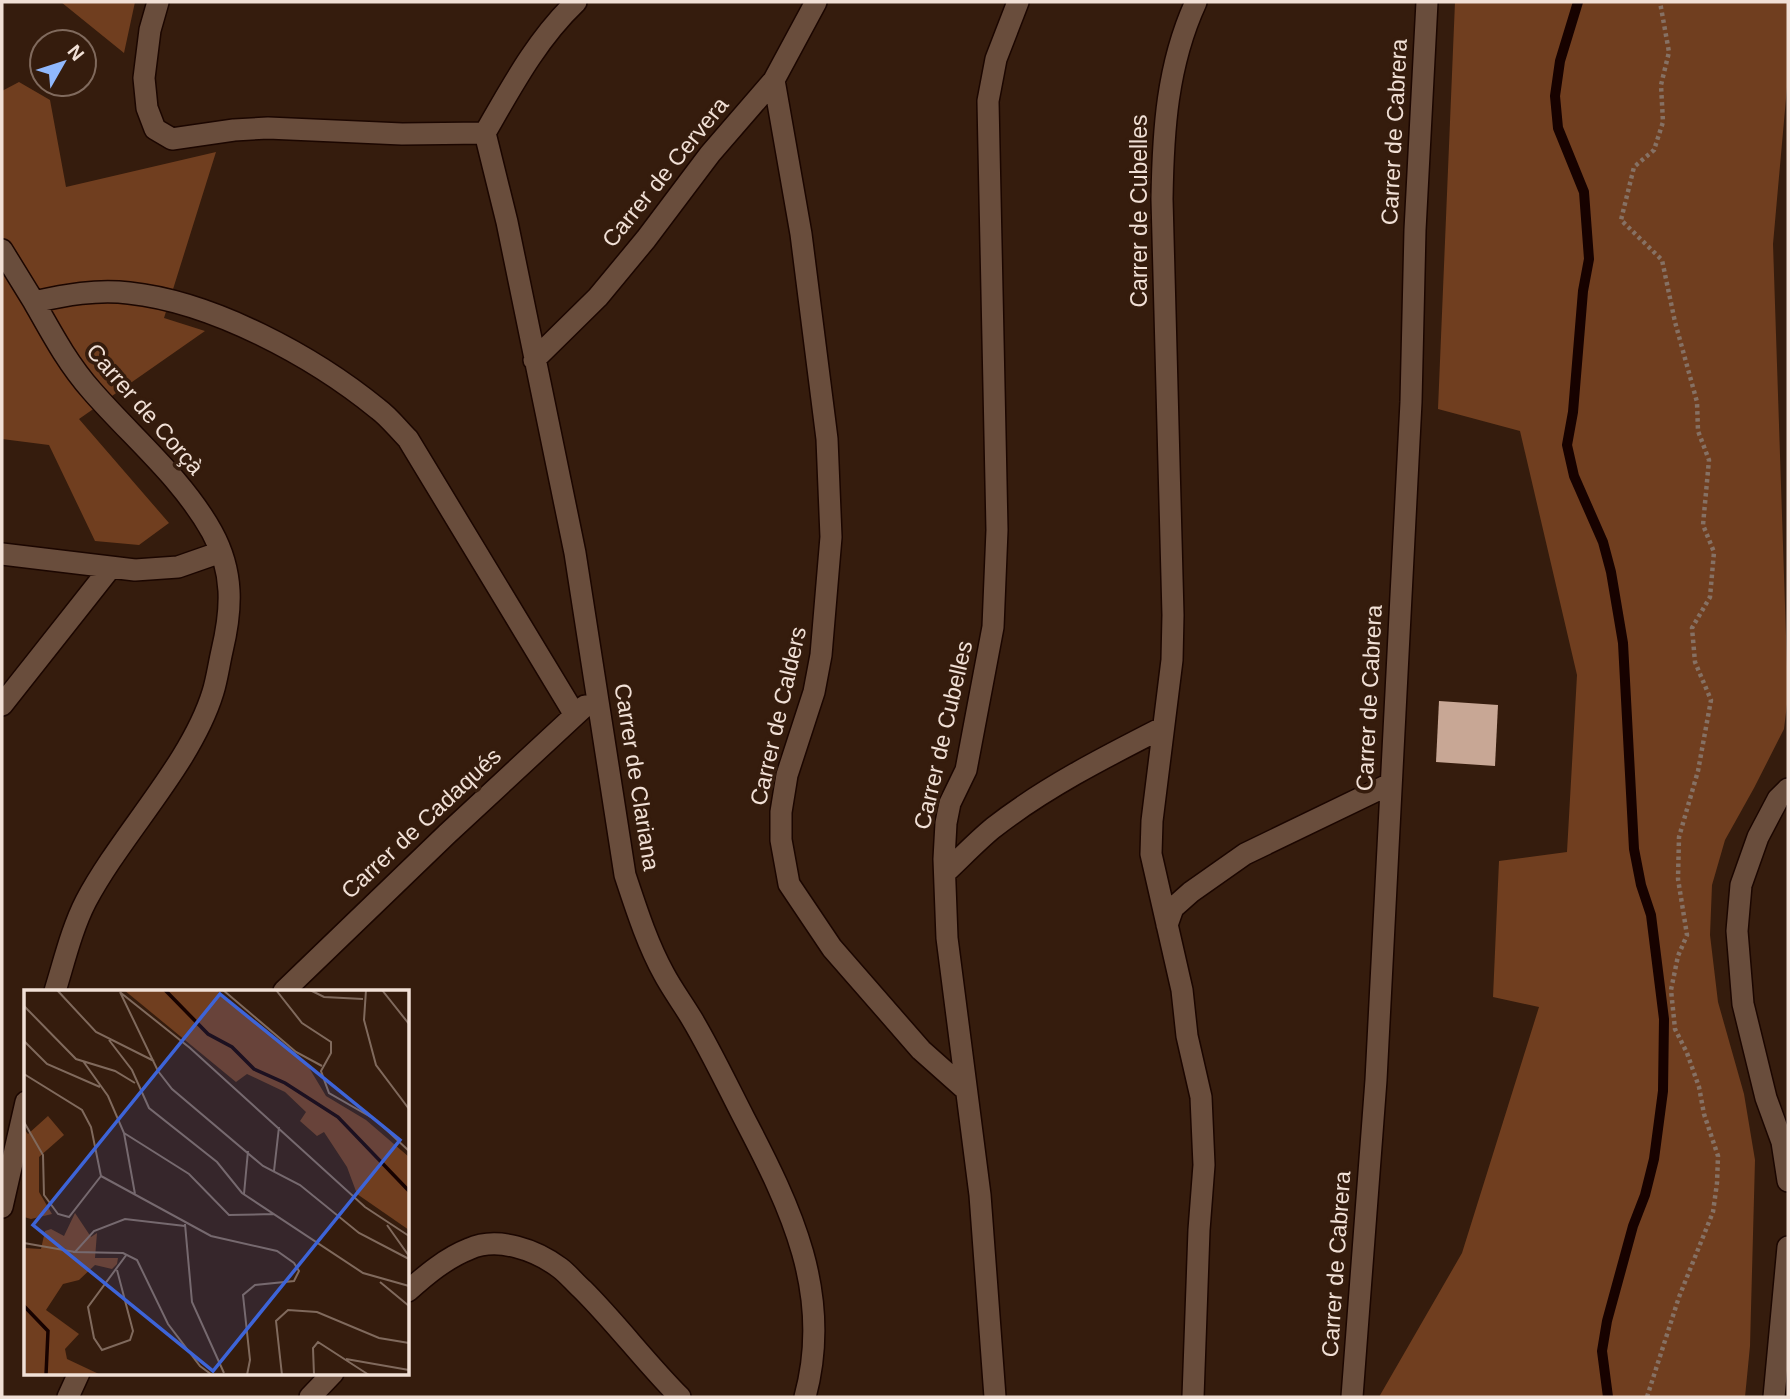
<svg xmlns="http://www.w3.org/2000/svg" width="1790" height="1399" viewBox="0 0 1790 1399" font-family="Helvetica,sans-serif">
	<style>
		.forest { fill: #703e1f }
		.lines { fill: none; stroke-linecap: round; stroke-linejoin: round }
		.stream { stroke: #170200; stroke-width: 10 }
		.building { fill: #c8a795 }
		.minor-casing { stroke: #1b0600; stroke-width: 24 }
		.path { stroke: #867164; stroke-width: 4.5; stroke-dasharray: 3.5 3.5; stroke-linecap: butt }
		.minor { stroke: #694d3c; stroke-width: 21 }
		.labels { text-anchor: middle; stroke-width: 7; stroke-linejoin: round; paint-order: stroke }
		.street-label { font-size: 23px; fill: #f1e0d6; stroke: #351c0d }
		.inset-river { fill: none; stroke: #170200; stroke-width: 3.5 }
		.inset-road { fill: none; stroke: #806a5d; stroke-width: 2 }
		.view { fill: #3d64d8; fill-opacity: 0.15; stroke: #3d64d8; stroke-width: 3.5 }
		.inset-edge { fill: none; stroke: #f1e0d6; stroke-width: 3.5 }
	</style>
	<rect width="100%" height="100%" fill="#351c0d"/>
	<!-- forest -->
	<path class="forest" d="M61,2H135L124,53Z
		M1455,2H1788V76L1773,244L1788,696L1784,729L1754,788L1725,840L1712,885L1710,935L1718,1002L1744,1094L1755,1160L1750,1346L1745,1397H1379L1462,1253L1539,1007L1493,997L1499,861L1567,852L1577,675L1520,431L1438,409Z
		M19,82L50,100L66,187L216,152L164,318L205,331L79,419L169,523L139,545L95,541L49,445L2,439V91Z"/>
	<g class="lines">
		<!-- stream -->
		<path class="stream" d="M1578,2L1560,61L1555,96L1558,128L1584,192L1589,259L1583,291L1573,412L1567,445L1574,476L1603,542L1611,572L1623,643L1634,849L1641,885L1651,915L1664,1019L1663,1091L1654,1159L1645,1195L1633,1226L1607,1321L1602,1351L1608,1397"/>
	</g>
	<!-- building -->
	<path class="building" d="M1439,701L1498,705L1495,766L1436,762Z"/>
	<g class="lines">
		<!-- minor casing -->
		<g class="minor-casing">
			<path id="minor" d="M158,2L150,30L144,78L147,108L155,129L172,139L234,130L268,128L402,134L485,133
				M774,80L801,234L827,439L831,537L821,655L814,692L787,775L781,812V840L789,884L832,948L921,1050L966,1090
				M485,133L507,222L575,553L625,875C636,908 647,943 664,974C672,989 683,1004 692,1019C711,1051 727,1085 744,1118C791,1208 833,1294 805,1397
				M485,133C512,86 537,39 576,2
				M2,250L34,302
				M534,360L598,297L646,239L710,154L774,80L816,2
				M2,554L135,570L178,567L221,552
				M2,705L111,567
				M1788,789L1778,799L1758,837L1741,885L1737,931L1743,1004L1766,1098L1782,1142L1788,1181
				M945,873C961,858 976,842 993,828C1044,788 1105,757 1162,728
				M1167,925L1173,908L1191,892L1245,854L1390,784
				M55,991C64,962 72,928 86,901C122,833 191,764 213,692C217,679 219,664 222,651C232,609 234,572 212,532C182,478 132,437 92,391C68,364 52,334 34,302C65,295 97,289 129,293C213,302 313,356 378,409C389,417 398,429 408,439L575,715
				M284,991L447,834L585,706
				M2,1207L26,1102
				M408,1291C426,1275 446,1258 469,1249C498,1236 536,1250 560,1268C568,1274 575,1283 583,1290C617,1324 646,1363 680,1397
				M68,1397L79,1373
				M310,1397L333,1373
				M995,1397L980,1195L947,938L944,859L946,823L950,803L966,770L993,627L997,530L988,101L996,59L1018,2
				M1193,1397L1199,1230L1204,1165L1201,1097L1187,1036L1182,990L1151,854L1152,821L1172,660L1173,615L1162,199C1163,131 1167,65 1196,2
				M1352,1397L1376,1080L1411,402L1415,230L1427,2
				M1774,1397L1788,1247"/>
		</g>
		<!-- path -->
		<path class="path" d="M1647,1397L1679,1297L1713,1212L1717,1183L1718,1156L1704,1114L1699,1087L1687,1053L1675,1029L1671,990L1678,956L1687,935L1678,879L1679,837L1698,771L1711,700L1695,662L1692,628L1710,597L1714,552L1703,525L1709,460L1698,431L1697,402L1675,322L1662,260L1621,220L1634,167L1654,150L1663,122L1661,85L1669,52L1660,2"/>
		<!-- minor -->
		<use href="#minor" class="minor"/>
	</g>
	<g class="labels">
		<!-- street labels -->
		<g class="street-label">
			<text transform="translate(1394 132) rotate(-87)" y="8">Carrer de Cabrera</text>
			<text transform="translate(665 172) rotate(-51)" y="8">Carrer de Cervera</text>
			<text transform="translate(1139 211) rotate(-90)" y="8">Carrer de Cubelles</text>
			<text transform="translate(145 409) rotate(49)" y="8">Carrer de Corçà</text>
			<text transform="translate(1369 698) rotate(-87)" y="8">Carrer de Cabrera</text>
			<text transform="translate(778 716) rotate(-77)" y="8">Carrer de Calders</text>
			<text transform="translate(943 735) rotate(-77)" y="8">Carrer de Cubelles</text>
			<text transform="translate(637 777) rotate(81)" y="8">Carrer de Clariana</text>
			<text transform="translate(421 823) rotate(-43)" y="8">Carrer de Cadaqués</text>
			<text transform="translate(1336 1264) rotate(-86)" y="8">Carrer de Cabrera</text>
		</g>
	</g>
	<!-- overview -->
	<g transform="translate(24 990)">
		<rect width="385" height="385" fill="#351c0d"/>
		<path d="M100,0H192L284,76L302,106L342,130L385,167V240L333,204L323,177L300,142L293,146L276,131L282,122L261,102L223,84L212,92ZM24,126L40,145L15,167V202L28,224L7,229L0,227V139L4,144ZM51,223L67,247L73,243L71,268H94L93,274L88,279L71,275L55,290L39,294L22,320L55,344L41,359L43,369L77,385H2L0,258L17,259L21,241L27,239L40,246Z" fill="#703e1f"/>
		<path class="inset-river" d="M141,0L184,44L208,57L230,79L261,93L314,127L385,201M0,316L24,341L22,385"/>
		<path class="inset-road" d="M33,0L72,42L130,71M199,0L272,62L298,76M252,0L278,33L307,52V63L297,81L305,103L352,130L385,161M286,0L300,7L339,9M342,0L340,30L352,75L385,119M358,0L385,34M96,2L134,81L148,99L239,176L276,195L335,243L385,269M97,3L166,58L341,217L385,246M0,16L52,69L91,81L111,93M85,50L108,80L125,118L193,172L218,203L339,283L385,296M0,51L23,74L76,97M59,71L84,106L100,143L111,204M0,84L58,120L67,137L77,186M0,132L19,165L20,205L34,224L45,227L77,186M100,143L165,184L205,225L250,224M250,181L255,137M77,186L187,246L253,261L270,273L275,281L270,291L231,295L219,305L226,370L223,385M220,204L224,161M161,234L168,312L200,383M363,235L385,266M161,236L101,229L70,241L51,262L99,263L113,270L144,334L176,376L188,385M0,253L51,262M93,280L109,341L106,350L78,360L70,348L64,317L103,264M356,292L385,316M322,369L385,380M258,385L252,331L264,320L293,322L355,348L385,353M290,385L289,358L294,352L345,385"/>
		<path class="view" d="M196,4L376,150L189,381L9,235Z"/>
		<rect width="385" height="385" class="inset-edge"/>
	</g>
	<!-- border -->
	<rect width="1790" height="1399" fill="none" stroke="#f1e0d6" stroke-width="7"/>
	<!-- north arrow -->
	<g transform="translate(63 63) rotate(51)"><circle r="33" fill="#351c0d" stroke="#806a5d" stroke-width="2"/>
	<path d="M0-5L12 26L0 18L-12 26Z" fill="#90b8fd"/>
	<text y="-10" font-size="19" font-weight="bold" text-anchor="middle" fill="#f1e0d6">N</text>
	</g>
</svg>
